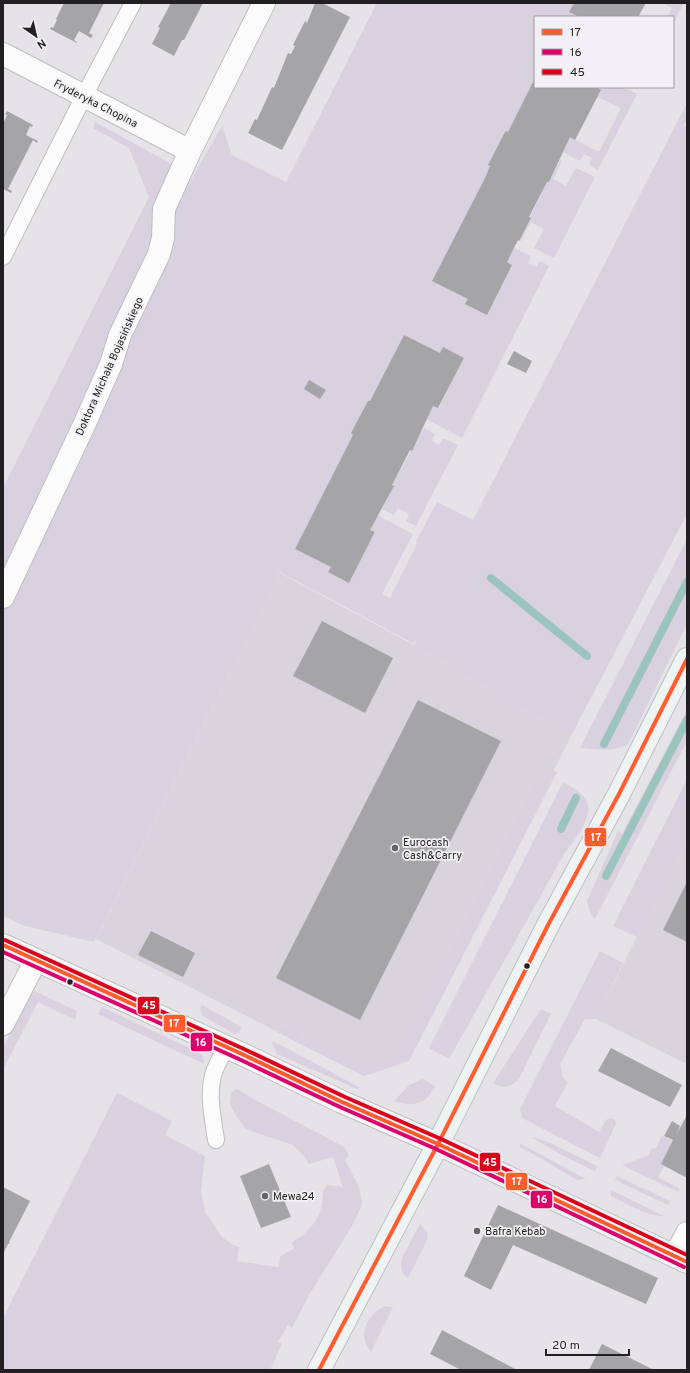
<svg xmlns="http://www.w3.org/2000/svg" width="690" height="1373" viewBox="0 0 690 1373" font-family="Overpass,sans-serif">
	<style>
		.built { fill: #d8d3dc }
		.green { fill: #d9d0e0 }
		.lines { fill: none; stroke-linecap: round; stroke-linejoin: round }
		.stream { stroke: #9bc4be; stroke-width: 8 }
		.building { fill: #a5a4a7 }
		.lane-casing { stroke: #bfbec1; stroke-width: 18 }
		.street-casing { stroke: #bfbec1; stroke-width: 24 }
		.secondary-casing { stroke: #bfbec1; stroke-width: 24 }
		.lane { stroke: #fbfbfb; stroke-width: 16 }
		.street { stroke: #fbfbfb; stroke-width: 22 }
		.secondary { stroke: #eef4f4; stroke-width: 22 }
		.bus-1-casing { stroke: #f2eff5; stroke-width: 7 }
		.bus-2-casing { stroke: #f2eff5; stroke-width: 7 }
		.bus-3-casing { stroke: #f2eff5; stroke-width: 7 }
		.bus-1 { stroke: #ff5d2d; stroke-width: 4 }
		.bus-2 { stroke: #dc006a; stroke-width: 4 }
		.bus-3 { stroke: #db011c; stroke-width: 4 }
		.poi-dot { fill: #666467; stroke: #f2eff5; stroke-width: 1.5 }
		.bus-dot { fill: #211f22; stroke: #f2eff5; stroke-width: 1.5 }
		.labels { text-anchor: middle; stroke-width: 3.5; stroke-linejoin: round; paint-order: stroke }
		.street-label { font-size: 11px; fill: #211f22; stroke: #f2eff5 }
		.poi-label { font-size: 11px; fill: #211f22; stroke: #f2eff5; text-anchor: start }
		.line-badge { stroke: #f2eff5; stroke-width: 1.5 }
		.badge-label { font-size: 11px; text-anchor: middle; font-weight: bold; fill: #fff }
	</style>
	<rect width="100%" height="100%" fill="#e5e3e7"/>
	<!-- built -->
	<path class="built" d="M280,573L414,645L571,736L407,1061L364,1076L96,939Z
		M687,781V1064L596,1019L684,842Z"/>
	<!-- green -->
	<path class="green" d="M377,3H574L569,12L578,17H535V78L508,132L488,165L490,166L485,178L432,280L468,299L466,304L507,262L514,248L531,256L528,263L536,267L540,261L549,266L462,438L426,419L433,406L439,408L464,358L443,347L440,353L404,335L370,401H368L352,433L353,435L295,549L331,567L328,572L349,583L375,533L370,530L377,515L413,534L382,594L390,598L415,548L417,543L416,542L437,502L473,520L687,103V119L684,126L687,128V514L571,736L414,645L417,639L413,643L274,569L280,573L94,942L25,926L3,916V608L179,201L222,126L232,155L286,182Z
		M662,3H684L673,24V17H668L672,8Z
		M596,87H623L637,94L598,170L589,165L592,158L584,154L580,161L563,152L570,137L599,152L621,108L598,97L601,90Z
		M95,122L175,166L156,243L3,585V488L149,197L129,148L93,128Z
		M561,159L562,161L553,179L566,186L576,168L595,177L554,258L534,248L544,229L531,222L521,241H519L547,182H549Z
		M424,428L435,434L432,441L439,445L443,438L458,445L416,526L406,521L409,514L398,508L394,515L382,509L394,486L392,485Z
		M687,539V624L628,744C614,753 596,749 580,748Z
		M687,710V741L595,919L591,915L587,901L618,831L622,834Z
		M547,770L557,772L409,1061L364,1076L277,1032L290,1026L299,1030L300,1040L364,1072L394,1061L535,784V778Z
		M687,779V844L684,843L637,937L613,926Z
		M563,782C571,787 581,792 586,800C596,816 572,843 563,856L449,1059L429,1048Z
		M600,951L623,963L596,1019H585L560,1064L563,1078L568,1082L555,1106L599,1132L606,1120L610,1118L615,1120L616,1124L600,1158L522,1118L520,1109Z
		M32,990L77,1011L75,1020L38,1002L3,1070V1048Z
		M202,1005L242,1027L239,1032L235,1034L203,1016L200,1009Z
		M102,1007L196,1051L203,1056L204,1064L98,1014Z
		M541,1009L551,1014L520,1077C512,1087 504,1090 493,1083Z
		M273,1041L361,1088L357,1089L277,1054L272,1043Z
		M423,1079L435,1086C432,1090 429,1096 426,1099C417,1107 404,1104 394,1101L409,1085Z
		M236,1089L240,1090L248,1096L344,1147L349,1155L345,1160L359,1187L362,1202L361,1207L352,1226L309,1295L292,1328L288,1325L278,1342L282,1344L270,1370H3V1318L117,1093L172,1121L165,1135L205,1156L201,1191L205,1212L222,1237L233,1245L239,1247L237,1261L279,1267L280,1257L294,1248L292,1242C307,1234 320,1220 322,1203C323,1195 322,1191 327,1185L339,1186L343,1188L333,1157L309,1164L305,1157L293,1145L253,1132L245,1128L235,1114L230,1105L231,1093Z
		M662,1136L673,1141L661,1164L664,1166L658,1177L680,1189L678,1192L622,1165L648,1156L652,1148L655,1149Z
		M533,1137L548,1142L597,1166L595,1171L562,1155L533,1138Z
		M521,1144L586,1179L577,1180L537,1156L519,1147Z
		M617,1176L670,1201L668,1205L615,1180Z
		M611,1190L664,1216C645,1216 628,1204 611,1196Z
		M420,1224L427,1232L428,1238L408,1278C401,1274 400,1266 402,1258Z
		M384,1306L393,1307L371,1352C357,1336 366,1316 384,1306Z"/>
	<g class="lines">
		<!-- stream -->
		<path class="stream" d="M491,578L587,656
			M604,744L687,582
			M561,829L576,798
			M606,876L687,720"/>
	</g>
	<!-- building -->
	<path class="building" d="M64,3H104L89,33L93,35L91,38L79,31L74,40L77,42V43L50,29L51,27L53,28L57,20L56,19Z
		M171,3H203L184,40H182L174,56L152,44L160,28L158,27Z
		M315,3H322L350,17L282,150L248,133L255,119L257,120L272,87L274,88L288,53L291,54L295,46L293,45L305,21L307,23Z
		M574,3H646L638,17H579L569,12Z
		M535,78V87H596L601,90L575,140L570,137L549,182H547L529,217L531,218L519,241L518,240L507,262L512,265L487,315L465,304L468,299L432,281L485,178L490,166L488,165L505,132L506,131L508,132Z
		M7,111L33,125L32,127L30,126L26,135L38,141L37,143L33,140L8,189L12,191L11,193L3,189V124L7,115L5,114Z
		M404,335L440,353L443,347L464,358L438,408L433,406L412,451L410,450L392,485L394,486L370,530L375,532L349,583L328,572L331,567L295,549L353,435L351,433L368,401H370Z
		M514,351L532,361L526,373L507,364Z
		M309,380L326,390L320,399L304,389Z
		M322,621L393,658L365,713L293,676Z
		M418,700L501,741L360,1020L276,978Z
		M687,882V942L663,930Z
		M151,931L195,953L183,977L138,955Z
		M611,1048L682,1085L670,1107L598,1071Z
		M687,1115V1178L661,1164L673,1140L664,1136L672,1121L680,1126L676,1135Z
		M269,1164L291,1217L261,1228L240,1176Z
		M3,1187L30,1201L9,1242L10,1243L8,1244L3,1254Z
		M498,1205L658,1278L646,1304L513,1245L491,1290L464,1276Z
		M442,1330L517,1370H461L430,1354Z
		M602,1344L654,1370H589Z"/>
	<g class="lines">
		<!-- lane casing -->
		<g class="lane-casing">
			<path id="lane" d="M3,257L84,96L133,3
				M216,1140C213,1118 207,1094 214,1072C217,1064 222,1055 226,1047"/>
		</g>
		<!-- street casing -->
		<g class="street-casing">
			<path id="street" d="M3,54L190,151
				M3,597L85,423L111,364L120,335L159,254L163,238L164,209L190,151L264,3
				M3,945L244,1055L342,1102L438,1144
				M3,1024L36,960
				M675,1256L687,1233"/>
		</g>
		<!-- secondary casing -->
		<g class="secondary-casing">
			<path id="secondary" d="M438,1144L687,1262
				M319,1370L438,1144L548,925L619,794L687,659"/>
		</g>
		<!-- lane -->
		<use href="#lane" class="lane"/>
		<!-- street -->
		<use href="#street" class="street"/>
		<!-- secondary -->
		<use href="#secondary" class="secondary"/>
		<!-- bus-1 casing -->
		<g class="bus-1-casing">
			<path id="bus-1" d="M3,945L244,1055L342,1102L438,1144L687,1262
				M319,1370L438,1144L548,925L619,794L687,659"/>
		</g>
		<!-- bus-2 casing -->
		<g class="bus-2-casing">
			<path id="bus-2" d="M3,952L241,1060L340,1107L436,1149L684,1267"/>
		</g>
		<!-- bus-3 casing -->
		<g class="bus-3-casing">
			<path id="bus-3" d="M5,940L246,1050L345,1097L441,1139L687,1255"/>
		</g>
		<!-- bus-1 -->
		<use href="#bus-1" class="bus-1"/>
		<!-- bus-2 -->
		<use href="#bus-2" class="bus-2"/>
		<!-- bus-3 -->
		<use href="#bus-3" class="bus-3"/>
	</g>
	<!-- markers -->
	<g class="poi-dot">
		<circle cx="395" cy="848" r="4"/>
		<circle cx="265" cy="1196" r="4"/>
		<circle cx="477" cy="1231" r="4"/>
	</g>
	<g class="bus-dot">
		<circle cx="527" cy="966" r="3.5"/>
		<circle cx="70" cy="982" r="3.5"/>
	</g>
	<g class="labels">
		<!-- street labels -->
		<g class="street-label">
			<text transform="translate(96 103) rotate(27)" y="4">Fryderyka Chopina</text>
			<text transform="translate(109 366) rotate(-66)" y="4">Doktora Michała Bojasińskiego</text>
		</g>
		<!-- poi labels -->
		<g class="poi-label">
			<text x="403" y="846">Eurocash<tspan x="403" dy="13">Cash&amp;Carry</tspan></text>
			<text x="273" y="1200">Mewa24</text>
			<text x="485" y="1235">Bafra Kebab</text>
		</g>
	</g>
	<g class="line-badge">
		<rect x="584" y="827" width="23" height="20" rx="4" fill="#ff5d2d"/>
		<rect x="137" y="996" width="23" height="19" rx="4" fill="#db011c"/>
		<rect x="163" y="1014" width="23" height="19" rx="4" fill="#ff5d2d"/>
		<rect x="190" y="1032" width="23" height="20" rx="4" fill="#dc006a"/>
		<rect x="479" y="1152" width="22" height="20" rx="4" fill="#db011c"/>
		<rect x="505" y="1172" width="23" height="19" rx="4" fill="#ff5d2d"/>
		<rect x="530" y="1190" width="23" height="19" rx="4" fill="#dc006a"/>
	</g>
	<g class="badge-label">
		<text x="596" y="841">17</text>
		<text x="149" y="1009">45</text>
		<text x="174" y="1027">17</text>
		<text x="201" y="1046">16</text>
		<text x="490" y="1166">45</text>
		<text x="517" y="1185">17</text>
		<text x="542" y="1203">16</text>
	</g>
	<!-- border -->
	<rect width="690" height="1373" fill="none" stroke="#211f22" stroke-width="8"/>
	<!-- legend -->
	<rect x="534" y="16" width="140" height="72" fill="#f2eff5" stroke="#9e9ca1"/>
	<rect x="542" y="29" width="20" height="6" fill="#ff5d2d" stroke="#9e9ca1"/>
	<text x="570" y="36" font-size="12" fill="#211f22">17</text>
	<rect x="542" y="49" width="20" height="6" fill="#dc006a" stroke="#9e9ca1"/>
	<text x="570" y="56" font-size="12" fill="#211f22">16</text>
	<rect x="542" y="69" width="20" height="6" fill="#db011c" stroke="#9e9ca1"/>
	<text x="570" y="76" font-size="12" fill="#211f22">45</text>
	<!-- north arrow -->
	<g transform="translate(36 36) rotate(146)" stroke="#f2eff5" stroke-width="3" paint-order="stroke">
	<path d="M0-3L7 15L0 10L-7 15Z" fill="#211f22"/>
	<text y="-6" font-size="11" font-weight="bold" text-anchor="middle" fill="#211f22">N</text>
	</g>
	<!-- scale -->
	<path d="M546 1349v6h83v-6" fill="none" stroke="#211f22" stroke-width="2"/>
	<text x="552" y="1349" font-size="12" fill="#211f22" stroke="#f2eff5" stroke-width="3" paint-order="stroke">20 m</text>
</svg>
